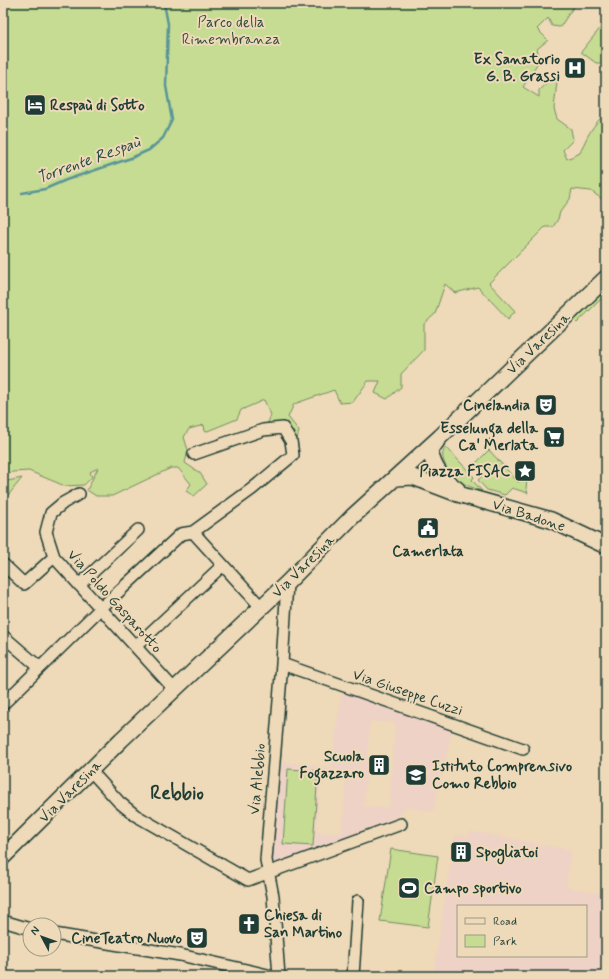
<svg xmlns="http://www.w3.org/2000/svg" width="609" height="979" viewBox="0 0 609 979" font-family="Mynerve,sans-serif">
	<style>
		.built { fill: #eed2c5; fill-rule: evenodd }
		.green { fill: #c6dc92; stroke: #728c63 }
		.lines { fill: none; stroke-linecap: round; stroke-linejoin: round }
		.stream { stroke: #599597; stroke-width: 2.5 }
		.minor-casing { stroke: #1f3d34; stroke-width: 14 }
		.major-casing { stroke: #1f3d34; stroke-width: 18 }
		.minor { stroke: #eed9b8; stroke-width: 11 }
		.major { stroke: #eed9b8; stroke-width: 15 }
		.labels { text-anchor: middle; stroke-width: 4; stroke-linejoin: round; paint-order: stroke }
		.park-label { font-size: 15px; fill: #304d3d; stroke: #eed9b8 }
		.poi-label { font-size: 15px; font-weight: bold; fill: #1f3d34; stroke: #eed9b8; text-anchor: end }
		.street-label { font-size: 15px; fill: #1f3d34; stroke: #eed9b8 }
		.water-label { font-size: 16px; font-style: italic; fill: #294c44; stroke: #eed9b8 }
		.district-label { font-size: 19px; font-weight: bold; fill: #1f3d34; stroke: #eed9b8 }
	</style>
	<rect width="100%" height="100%" fill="#eed9b8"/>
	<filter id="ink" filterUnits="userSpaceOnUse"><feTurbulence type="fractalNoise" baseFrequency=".025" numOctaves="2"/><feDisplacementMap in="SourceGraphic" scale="8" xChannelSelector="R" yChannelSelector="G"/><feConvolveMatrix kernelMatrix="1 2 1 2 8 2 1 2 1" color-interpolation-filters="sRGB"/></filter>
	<g filter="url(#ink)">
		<!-- built -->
		<path class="built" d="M342,690L452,730L433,812L407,807L388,824L275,865L273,864L271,860L282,762L331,767ZM370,721L395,723L389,808L364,807ZM320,780L346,781L342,834L316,832Z
			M470,831L571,850L566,887L606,894V940L600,976H433L455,835L469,836ZM458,906H586V956H458Z"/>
		<!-- green -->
		<path class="green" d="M3,3H576L560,27L552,26L548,18L537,29L548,40L537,49L540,59L523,87L539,97V90L558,72L554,109L557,119L571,129L573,140L563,150L567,159L580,153C586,138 593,124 606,113V202L591,191L572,189L570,199L560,212L558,219L553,227H545L489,283L515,311L508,319L478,287L455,293L445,284L435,314L424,324V350L401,374V387L387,399L375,393L380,381H368L353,402L340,403L334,390L294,404L288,417L299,431L297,439L292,442L282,430L267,425L271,415L264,400L241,410L237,419L205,432L204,425L189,429L184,437L188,450L185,463L200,473L207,484L194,496L186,491L191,484L178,468H171L112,496H96L87,490L98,468L90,472L92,477L84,485L65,486L29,471L12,472L3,481Z
			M606,21V63H596L581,52Z
			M606,289V298L604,296L577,323L574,320Z
			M446,447L474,477L472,480L482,491C467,486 449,479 444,462C442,456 442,452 446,447Z
			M489,450L518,482L522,479H527L526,488L528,493L512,488L505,495L487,490L478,480L483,475L474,465Z
			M22,478L6,498L3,499V482Z
			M288,769L318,771L313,846L283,844Z
			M391,849L438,856L428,927L380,921Z"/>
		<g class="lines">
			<!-- stream -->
			<path class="stream" d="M22,193L45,189L66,180L131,158L149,150L163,138L172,120L166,86L168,24L164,3"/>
			<!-- minor casing -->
			<g class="minor-casing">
				<path id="minor" d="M79,494L63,503L51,513L46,532L54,557L174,689
					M193,532L261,607
					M3,564L24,584L54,557
					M79,585L138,530
					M3,636L39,667
					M136,646L223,565
					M282,664L523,749
					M3,704L101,608L181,534L193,532L252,489L293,455L291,441L283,428L263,430L194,454
					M90,770L119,802L135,815L248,880L401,824
					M3,921L30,929
					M54,934L180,955L272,976
					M279,976L273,896L266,860L282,664L287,583
					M353,976L358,901"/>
			</g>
			<!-- major casing -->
			<g class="major-casing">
				<path id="major" d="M437,441L430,451C434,469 442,479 457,489
					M395,478L413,477L458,494L551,520L606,546
					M3,857L121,740L287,583L352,517L440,437L606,278"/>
			</g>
			<!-- minor -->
			<use href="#minor" class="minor"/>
			<!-- major -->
			<use href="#major" class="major"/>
		</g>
	</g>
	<!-- icons -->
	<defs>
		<g id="hospital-square" transform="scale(1.15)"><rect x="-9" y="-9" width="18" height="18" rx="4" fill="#1f3d34" stroke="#eed9b8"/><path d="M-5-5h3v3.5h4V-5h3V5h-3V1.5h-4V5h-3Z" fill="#fff"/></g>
		<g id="hotel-square" transform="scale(1.15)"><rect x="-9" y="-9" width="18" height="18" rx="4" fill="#1f3d34" stroke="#eed9b8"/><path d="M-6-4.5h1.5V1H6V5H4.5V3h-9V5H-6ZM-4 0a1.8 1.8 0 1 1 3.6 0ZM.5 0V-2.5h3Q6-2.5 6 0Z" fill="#fff"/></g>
		<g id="theatre-square" transform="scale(1.15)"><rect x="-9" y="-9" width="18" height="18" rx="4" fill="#1f3d34" stroke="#eed9b8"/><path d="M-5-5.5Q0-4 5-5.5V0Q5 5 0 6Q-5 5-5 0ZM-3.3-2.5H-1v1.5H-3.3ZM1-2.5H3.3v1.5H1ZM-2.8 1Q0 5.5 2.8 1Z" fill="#fff"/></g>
		<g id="supermarket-square" transform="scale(1.15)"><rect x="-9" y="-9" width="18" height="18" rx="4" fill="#1f3d34" stroke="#eed9b8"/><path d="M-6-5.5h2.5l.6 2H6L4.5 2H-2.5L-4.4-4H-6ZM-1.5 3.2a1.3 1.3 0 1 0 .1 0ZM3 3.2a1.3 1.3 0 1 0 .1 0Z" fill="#fff"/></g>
		<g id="sight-square" transform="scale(1.15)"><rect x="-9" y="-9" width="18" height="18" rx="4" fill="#1f3d34" stroke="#eed9b8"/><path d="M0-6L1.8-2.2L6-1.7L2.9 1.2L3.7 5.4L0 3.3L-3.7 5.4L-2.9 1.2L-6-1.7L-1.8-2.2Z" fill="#fff"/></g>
		<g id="civic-square" transform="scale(1.15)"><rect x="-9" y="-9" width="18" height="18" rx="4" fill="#1f3d34" stroke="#eed9b8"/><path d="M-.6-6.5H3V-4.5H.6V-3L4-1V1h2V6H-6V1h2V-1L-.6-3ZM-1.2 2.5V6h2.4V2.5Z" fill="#fff"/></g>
		<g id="building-square" transform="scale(1.15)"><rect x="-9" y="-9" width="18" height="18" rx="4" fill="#1f3d34" stroke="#eed9b8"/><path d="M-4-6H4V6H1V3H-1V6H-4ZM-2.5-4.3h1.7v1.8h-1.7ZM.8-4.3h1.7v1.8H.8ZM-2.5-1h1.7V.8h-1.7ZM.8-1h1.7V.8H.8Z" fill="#fff"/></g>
		<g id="school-square" transform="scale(1.15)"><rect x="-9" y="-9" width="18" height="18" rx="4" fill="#1f3d34" stroke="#eed9b8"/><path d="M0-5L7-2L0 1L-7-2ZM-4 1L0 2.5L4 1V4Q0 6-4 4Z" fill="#fff"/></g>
		<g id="stadium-square" transform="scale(1.15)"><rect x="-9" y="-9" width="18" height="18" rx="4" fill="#1f3d34" stroke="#eed9b8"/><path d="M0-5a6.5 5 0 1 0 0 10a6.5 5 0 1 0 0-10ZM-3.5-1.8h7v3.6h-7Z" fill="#fff"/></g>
		<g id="church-square" transform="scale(1.15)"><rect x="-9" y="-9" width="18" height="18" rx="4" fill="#1f3d34" stroke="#eed9b8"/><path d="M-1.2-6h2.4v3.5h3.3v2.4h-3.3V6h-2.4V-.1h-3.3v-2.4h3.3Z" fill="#fff"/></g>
	</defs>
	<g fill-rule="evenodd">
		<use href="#hospital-square" x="575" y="68"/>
		<use href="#hotel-square" x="35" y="105"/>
		<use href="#theatre-square" x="546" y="405"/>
		<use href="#supermarket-square" x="554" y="437"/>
		<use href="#sight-square" x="525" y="471"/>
		<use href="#civic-square" x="428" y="528"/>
		<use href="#building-square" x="379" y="765"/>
		<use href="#school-square" x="416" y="775"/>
		<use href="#building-square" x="461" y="852"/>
		<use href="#stadium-square" x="409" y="888"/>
		<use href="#church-square" x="249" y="924"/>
		<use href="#theatre-square" x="197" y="938"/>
	</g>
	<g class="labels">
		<!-- park labels -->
		<g class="park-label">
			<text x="231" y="27">Parco della<tspan x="231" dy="17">Rimembranza</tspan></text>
		</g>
		<!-- poi labels -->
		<g class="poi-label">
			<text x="560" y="64">Ex Sanatorio<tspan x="560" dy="17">G. B. Grassi</tspan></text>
			<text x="50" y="110" text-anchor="start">Respaù di Sotto</text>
			<text x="530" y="410">Cinelandia</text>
			<text x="538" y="433">Esselunga della<tspan x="538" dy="17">Ca' Merlata</tspan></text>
			<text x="510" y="476">Piazza FISAC</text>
			<text x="428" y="556" text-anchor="middle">Camerlata</text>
			<text x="364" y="761">Scuola<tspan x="364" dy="17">Fogazzaro</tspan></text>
			<text x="432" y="771" text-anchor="start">Istituto Comprensivo<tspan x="432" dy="17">Como Rebbio</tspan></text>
			<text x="476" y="857" text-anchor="start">Spogliatoi</text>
			<text x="424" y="893" text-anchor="start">Campo sportivo</text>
			<text x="264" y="920" text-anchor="start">Chiesa di<tspan x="264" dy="17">San Martino</tspan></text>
			<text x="182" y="943">CineTeatro Nuovo</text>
		</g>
		<!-- street labels -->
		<g class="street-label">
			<text transform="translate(538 343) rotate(-44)" y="5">Via Varesina</text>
			<text transform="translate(529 515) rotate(18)" y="5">Via Badone</text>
			<text transform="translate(303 566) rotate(-45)" y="5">Via Varesina</text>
			<text transform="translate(115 601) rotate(48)" y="5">Via Poldo Gasparotto</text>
			<text transform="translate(408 692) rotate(19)" y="5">Via Giuseppe Cuzzi</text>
			<text transform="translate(257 779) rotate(-85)" y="5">Via Alebbio</text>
			<text transform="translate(70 791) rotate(-45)" y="5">Via Varesina</text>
		</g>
		<!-- water labels -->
		<g class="water-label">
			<text transform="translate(88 159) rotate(-20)" y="6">Torrente Respaù</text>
		</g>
		<!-- district labels -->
		<g class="district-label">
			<text x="177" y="799">Rebbio</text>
		</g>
	</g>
	<!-- margin -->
	<rect width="609" height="979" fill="none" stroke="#eed9b8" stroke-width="16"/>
	<rect x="8" y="8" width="593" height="963" fill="none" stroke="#1f3d34" stroke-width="1.5" filter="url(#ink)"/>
	<!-- legend -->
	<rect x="457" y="905" width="130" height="52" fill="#eed9b8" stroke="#9b9b83"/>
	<rect x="465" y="918" width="20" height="6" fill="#eed9b8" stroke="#9b9b83"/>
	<text x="493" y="925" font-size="12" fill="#1f3d34">Road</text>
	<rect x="465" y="935" width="20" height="12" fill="#c6dc92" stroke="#9b9b83"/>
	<text x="493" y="945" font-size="12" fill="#1f3d34">Park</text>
	<!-- north arrow -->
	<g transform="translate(42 937) rotate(311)"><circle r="19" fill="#eed9b8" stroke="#9b9b83"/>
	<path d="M0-3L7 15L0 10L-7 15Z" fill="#1f3d34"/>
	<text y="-6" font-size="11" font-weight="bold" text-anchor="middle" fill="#1f3d34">N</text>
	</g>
</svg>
